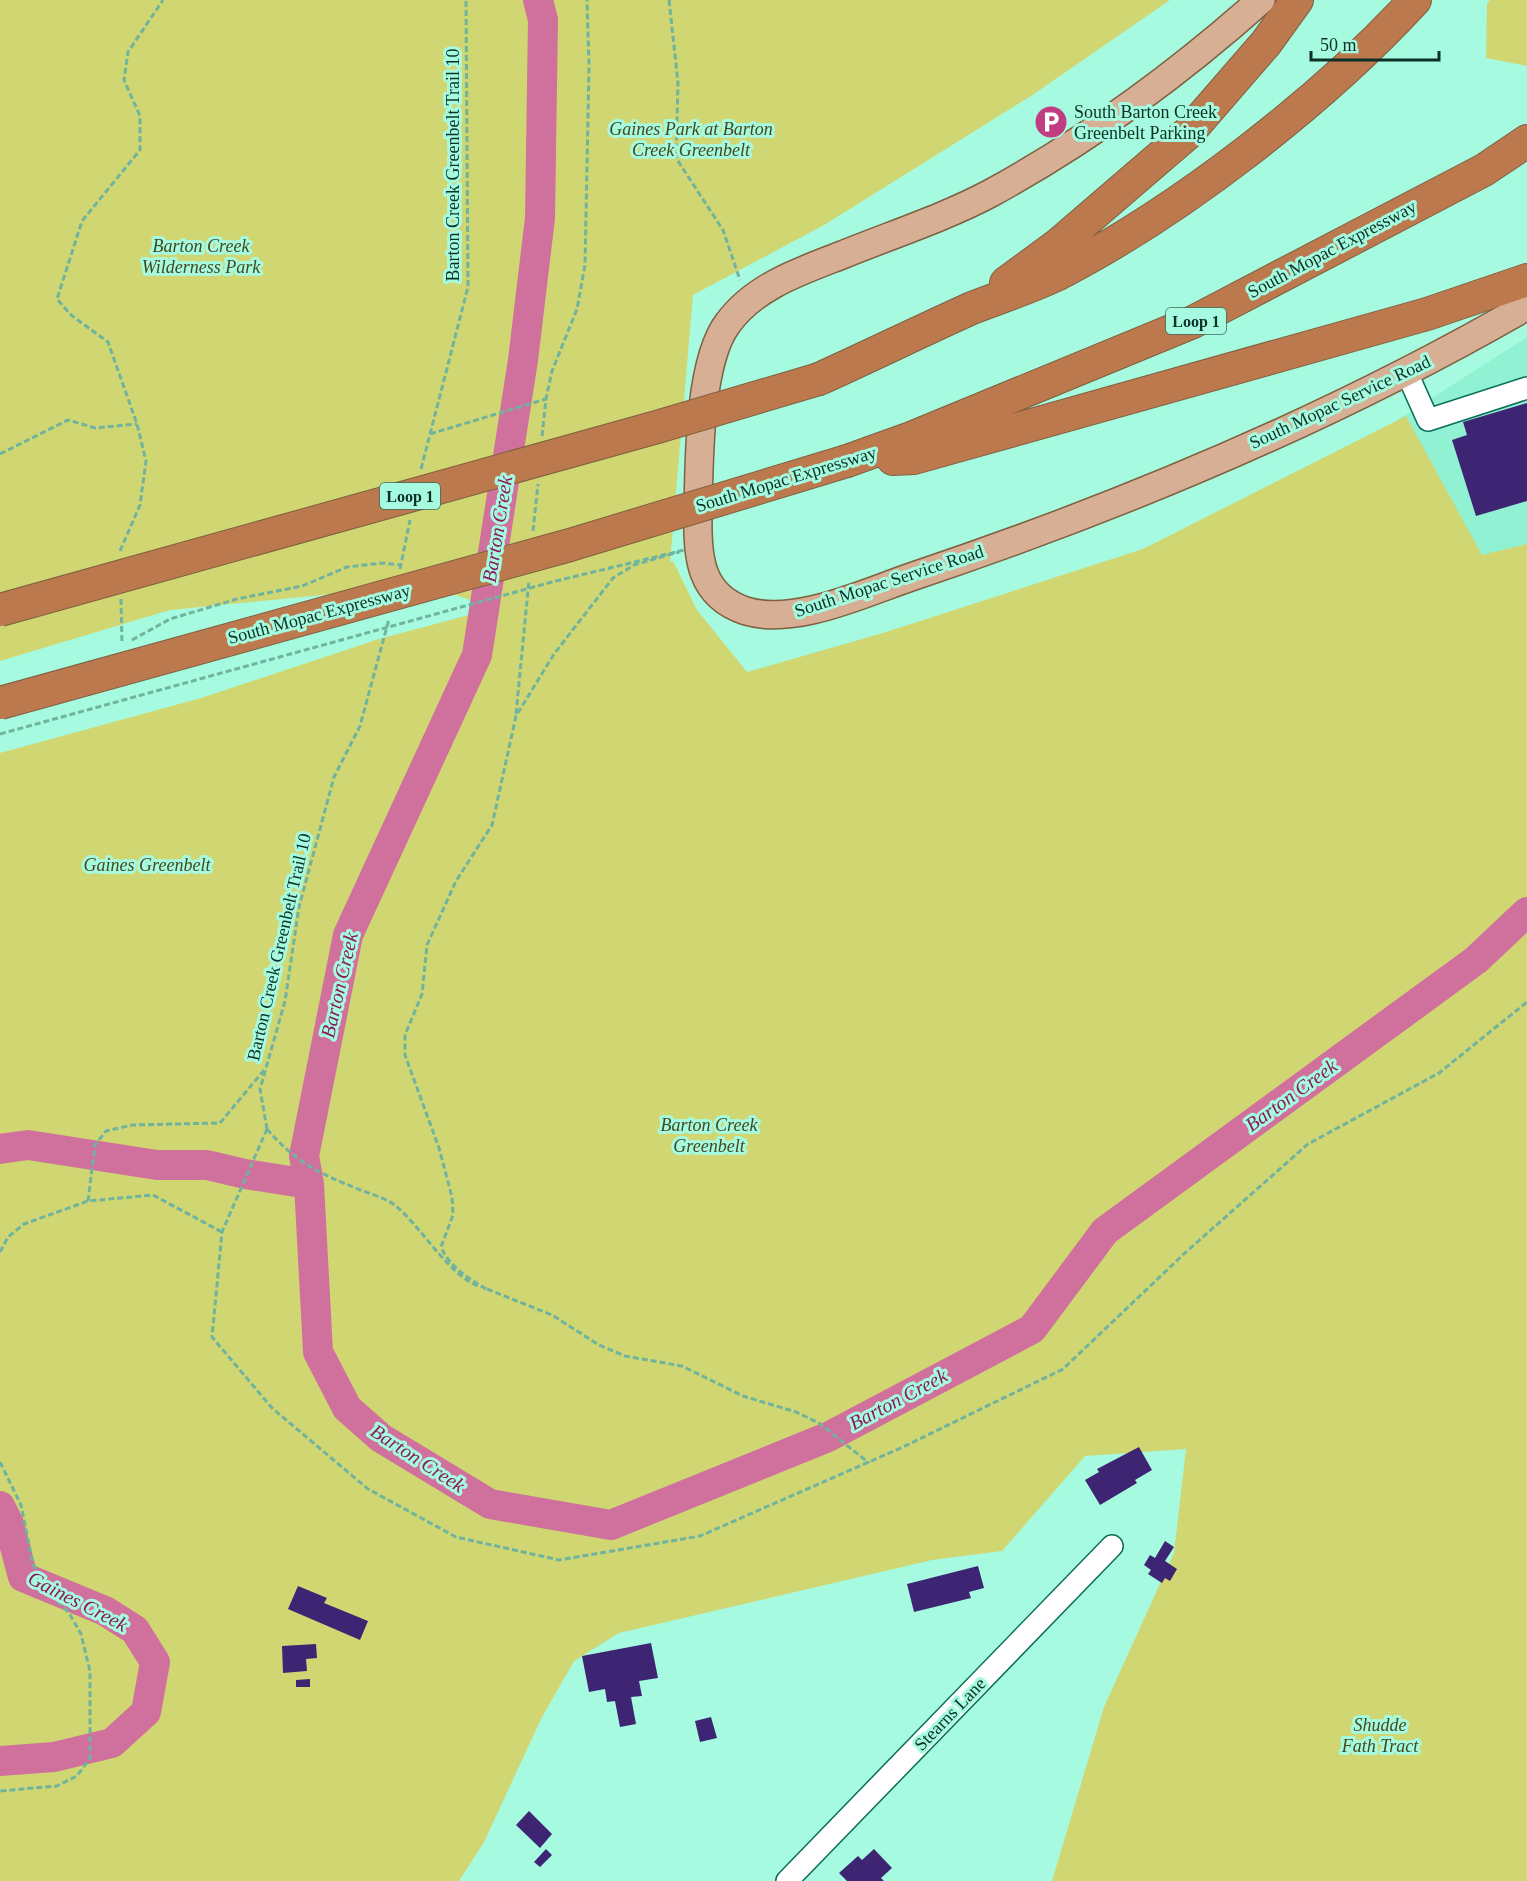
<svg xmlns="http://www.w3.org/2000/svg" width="1527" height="1881" viewBox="0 0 1527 1881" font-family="'Times New Roman',serif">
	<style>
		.built { fill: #91f1d3 }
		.green { fill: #d0d772 }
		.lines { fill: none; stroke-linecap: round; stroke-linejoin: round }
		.river { stroke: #d0719d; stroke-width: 30 }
		.building { fill: #3d2574 }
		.minor-casing { stroke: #0b6f59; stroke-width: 24 }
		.major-casing { stroke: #7f6040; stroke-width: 30 }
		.highway-casing { stroke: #7f6040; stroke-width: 34 }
		.path { stroke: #70b39e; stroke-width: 3; stroke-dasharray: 6 3; stroke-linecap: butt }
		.minor { stroke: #fff; stroke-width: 21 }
		.major { stroke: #d7af95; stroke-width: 27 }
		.highway { stroke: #bd794e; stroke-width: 32 }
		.highway-bridge-casing { stroke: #7f6040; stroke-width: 34; stroke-linecap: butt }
		.path-bridge { stroke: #70b39e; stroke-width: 3; stroke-dasharray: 6 3; stroke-linecap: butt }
		.highway-bridge { stroke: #bd794e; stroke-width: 32 }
		.labels { text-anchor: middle; stroke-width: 6; stroke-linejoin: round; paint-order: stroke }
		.shield { fill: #a6fadf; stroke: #3a6d5e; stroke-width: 1.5 }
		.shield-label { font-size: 16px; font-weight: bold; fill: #0c3127 }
		.poi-label { font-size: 18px; fill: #0c3127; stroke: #a6fadf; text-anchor: start }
		.park-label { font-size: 18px; font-style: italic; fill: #46491d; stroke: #a6fadf }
		.street-label { font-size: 18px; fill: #0c3127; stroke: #a6fadf }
		.water-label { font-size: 20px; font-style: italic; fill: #8c1a5a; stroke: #a6fadf }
	</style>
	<rect width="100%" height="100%" fill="#a6fadf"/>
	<!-- built -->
	<path class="built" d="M1527,337V544L1441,567L1387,427Z"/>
	<!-- green -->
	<path class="green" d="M0,0H1170L1031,96L824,225L693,295L670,562L673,561L697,610L747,672L883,633L1143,549L1406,416L1482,555L1527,544V1881H1052L1104,1707L1174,1553L1186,1449L1085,1456L1002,1551L932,1560L619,1633L574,1661L541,1719L484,1842L459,1881H0V753L201,698L379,639L495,608L425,585L170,610L0,661Z
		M1490,0H1527V66L1486,58L1487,3Z"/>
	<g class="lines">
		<!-- river -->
		<path class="river" d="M538,0L543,20L540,218L523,360L477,655L348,935L304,1156L309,1184L318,1352L347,1408L381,1438L490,1504L611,1525L828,1437L1032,1329L1105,1231L1476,960L1527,912
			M0,1149L28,1145L157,1165H207L245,1174L309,1184
			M0,1506L9,1524L23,1577L105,1611L135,1630L155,1662L146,1712L112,1743L54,1757L0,1761"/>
	</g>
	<!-- building -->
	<path class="building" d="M1527,403V501L1476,516L1452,440L1467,435L1463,422Z
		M1139,1447L1152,1470L1135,1480L1137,1483L1100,1505L1085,1480L1099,1472L1097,1469Z
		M1165,1541L1174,1547L1165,1561L1177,1569L1170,1581L1165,1578L1162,1583L1148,1574L1151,1570L1144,1565L1150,1555L1155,1558Z
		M978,1566L984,1588L969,1592L971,1598L914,1612L907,1584Z
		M298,1586L327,1598L324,1603L368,1621L360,1640L288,1609Z
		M651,1643L658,1678L639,1681L642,1696L631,1697L636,1724L620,1727L615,1701L607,1702L605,1689L589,1692L582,1656Z
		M316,1644L317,1658L306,1659L307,1671L283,1673L282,1646Z
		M310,1679V1687H296V1680Z
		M711,1717L717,1738L700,1742L695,1721Z
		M529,1811L552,1834L540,1848L516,1825Z
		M546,1849L552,1855L540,1867L534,1862Z
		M874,1849L892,1868L881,1878L884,1881H847L839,1873L858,1856L862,1860Z"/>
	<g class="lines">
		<!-- minor casing -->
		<g class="minor-casing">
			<path id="minor" d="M1406,371L1428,420L1527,388
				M787,1881L1112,1546"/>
		</g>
		<!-- major casing -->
		<g class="major-casing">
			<path id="major" d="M1261,0C1179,73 1088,140 991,193C944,218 891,235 842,255C801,271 755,286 728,323C698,362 699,466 698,516C697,557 700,596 746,611C795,626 864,593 911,577C1123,506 1333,418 1527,306"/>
		</g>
		<!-- highway casing -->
		<g class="highway-casing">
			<path id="highway" d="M1006,283L1059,244L1188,133L1266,43L1297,0
				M819,379C870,356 921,331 972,308C1000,297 1029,288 1056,275C1179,212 1322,101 1415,0
				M893,459L914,458L1427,314L1527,280
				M847,461L911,438L1193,322L1484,170L1527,141"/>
		</g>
		<!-- path -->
		<path class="path" d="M669,0L678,83L676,158L723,230L740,280
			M430,434L546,399
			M542,436L546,399L552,371L577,309L585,265L589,66L587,0
			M0,454L68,420L95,428L137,424
			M421,469L468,287L466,0
			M533,531L538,484
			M120,551L140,505L146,461L137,424L108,342L71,315L57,299L82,221L140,150V116L124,80L128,52L163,0
			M400,569L410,520
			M121,599L122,644
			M132,640L170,619L237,599L302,586L347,567L382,563L400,565
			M516,714L529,580
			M267,1129L222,1232L212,1337L272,1408L368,1489L456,1537L559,1560L700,1536L903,1447L1063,1369L1186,1252L1308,1144L1439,1073L1527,1002
			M267,1129L260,1089L285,1001L299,907L334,777L360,726L389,619
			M267,1129C294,1161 320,1174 358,1189C370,1194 386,1198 396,1206C422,1228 448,1274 478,1286
			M88,1201L95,1145L106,1131L132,1125L220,1123L265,1069
			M0,1252L8,1237L24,1224L88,1201L153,1195L222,1232
			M486,1289C468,1278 450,1267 441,1247L453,1215L452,1197L439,1148L405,1055V1035L422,994L427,945L456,881L492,825L516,716L554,654L613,578L634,565L679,552
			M487,1289L552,1315L599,1345L625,1356L682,1366L743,1396L796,1412L819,1423L869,1463
			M0,1462L21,1505L33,1564L47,1590L69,1613L81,1634L90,1671V1758L77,1776L57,1786L0,1791"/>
		<!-- minor -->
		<use href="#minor" class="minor"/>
		<!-- major -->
		<use href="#major" class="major"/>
		<!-- highway -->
		<use href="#highway" class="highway"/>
		<!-- highway-bridge casing -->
		<g class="highway-bridge-casing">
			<path id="highway-bridge" d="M0,610L657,427L819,379
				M0,703L570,545L847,461"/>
		</g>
		<!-- path-bridge -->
		<path class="path-bridge" d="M0,734L552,582L684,550"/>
		<!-- highway-bridge -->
		<use href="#highway-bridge" class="highway-bridge"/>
	</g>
	<!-- icons -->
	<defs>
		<g id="parking-disc" transform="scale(1.725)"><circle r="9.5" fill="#c13d82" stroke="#a6fadf"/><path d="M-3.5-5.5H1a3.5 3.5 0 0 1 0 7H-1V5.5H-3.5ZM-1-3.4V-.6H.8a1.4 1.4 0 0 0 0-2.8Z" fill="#fff"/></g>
	</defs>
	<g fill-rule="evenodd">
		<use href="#parking-disc" x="1051" y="122"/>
	</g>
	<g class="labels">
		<!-- shield labels -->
		<g class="shield">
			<rect x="1166" y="308" width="60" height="26" rx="4.5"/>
			<rect x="380" y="483" width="60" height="26" rx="4.5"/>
		</g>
		<g class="shield-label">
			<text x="1196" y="327">Loop 1</text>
			<text x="410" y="502">Loop 1</text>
		</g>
		<!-- poi labels -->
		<g class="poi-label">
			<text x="1074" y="118">South Barton Creek<tspan x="1074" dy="21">Greenbelt Parking</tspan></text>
		</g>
		<!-- park labels -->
		<g class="park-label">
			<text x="691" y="135">Gaines Park at Barton<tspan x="691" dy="21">Creek Greenbelt</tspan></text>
			<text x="201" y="252">Barton Creek<tspan x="201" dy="21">Wilderness Park</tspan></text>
			<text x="147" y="871">Gaines Greenbelt</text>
			<text x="709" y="1131">Barton Creek<tspan x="709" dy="21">Greenbelt</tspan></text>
			<text x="1380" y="1731">Shudde<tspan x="1380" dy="21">Fath Tract</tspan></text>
		</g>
		<!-- street labels -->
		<g class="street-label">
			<text transform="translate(453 165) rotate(-90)" y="6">Barton Creek Greenbelt Trail 10</text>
			<text transform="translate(1332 249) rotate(-28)" y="6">South Mopac Expressway</text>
			<text transform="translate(1340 402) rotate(-25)" y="6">South Mopac Service Road</text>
			<text transform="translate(786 479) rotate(-17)" y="6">South Mopac Expressway</text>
			<text transform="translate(889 581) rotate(-18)" y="6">South Mopac Service Road</text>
			<text transform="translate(319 614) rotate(-15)" y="6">South Mopac Expressway</text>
			<text transform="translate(279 947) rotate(-77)" y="6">Barton Creek Greenbelt Trail 10</text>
			<text transform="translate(950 1714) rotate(-46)" y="6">Stearns Lane</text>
		</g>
		<!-- water labels -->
		<g class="water-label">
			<text transform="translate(497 529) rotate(-81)" y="7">Barton Creek</text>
			<text transform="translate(339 985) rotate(-77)" y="7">Barton Creek</text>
			<text transform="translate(1291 1095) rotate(-36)" y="7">Barton Creek</text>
			<text transform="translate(898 1399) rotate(-28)" y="7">Barton Creek</text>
			<text transform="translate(418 1458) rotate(33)" y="7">Barton Creek</text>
			<text transform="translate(78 1601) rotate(27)" y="7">Gaines Creek</text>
		</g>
	</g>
	<!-- scale -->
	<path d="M1311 51v9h128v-9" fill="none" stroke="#0c3127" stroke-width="3"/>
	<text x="1320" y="51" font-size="18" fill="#0c3127" stroke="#a6fadf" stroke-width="4.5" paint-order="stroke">50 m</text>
</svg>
